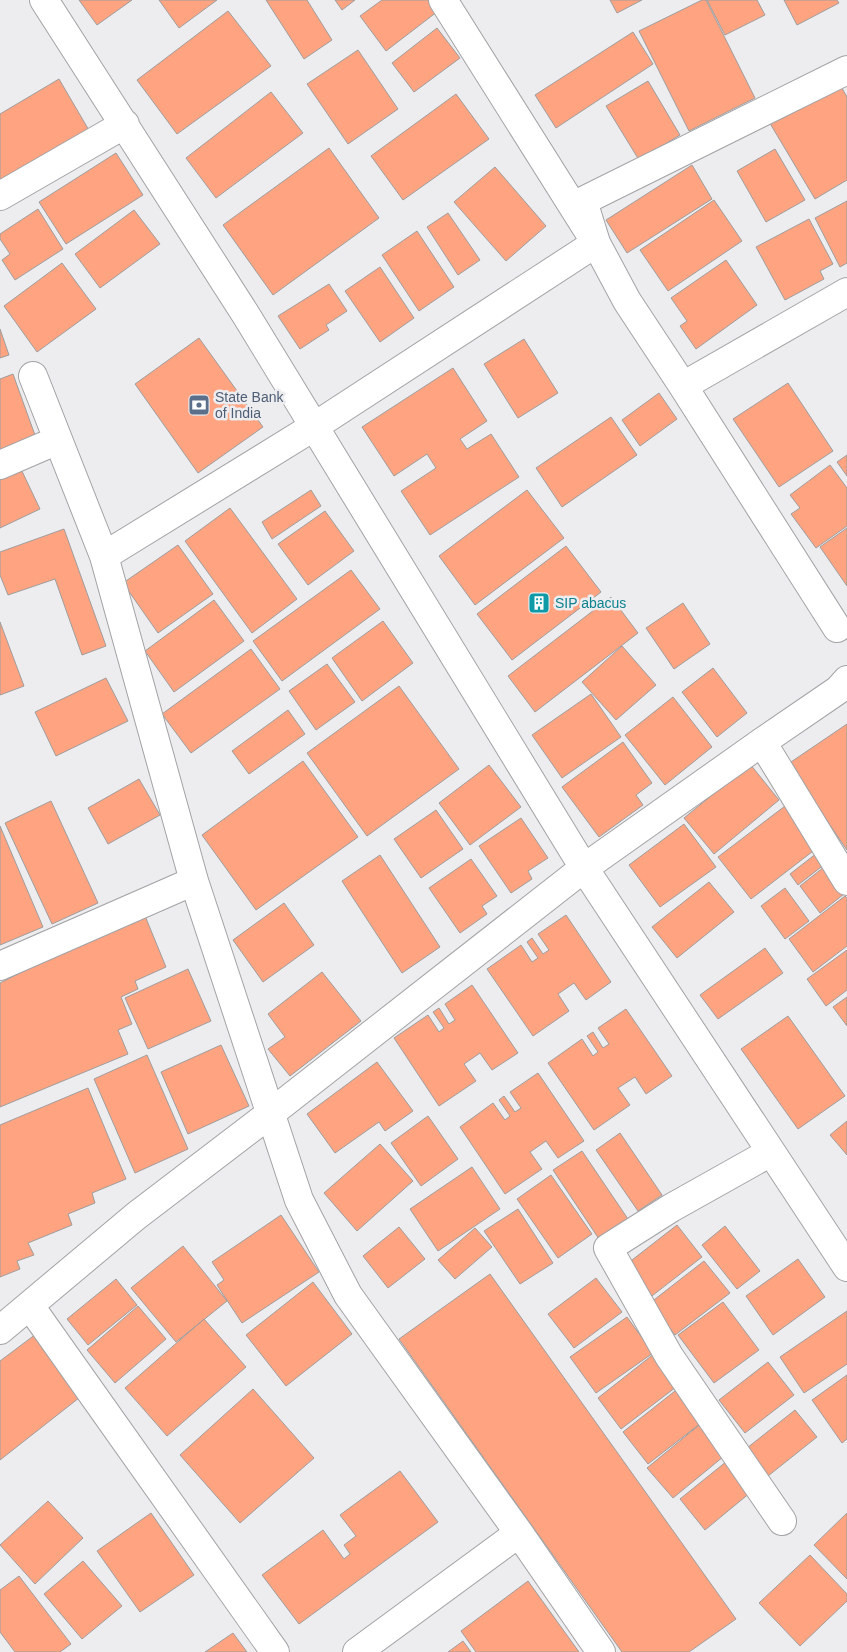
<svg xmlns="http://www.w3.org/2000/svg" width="847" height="1652" viewBox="0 0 847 1652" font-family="Arial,sans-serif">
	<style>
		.building { fill: #ffa380; stroke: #9f9d9c }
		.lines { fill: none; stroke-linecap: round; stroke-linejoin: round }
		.minor-casing { stroke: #a3a2a5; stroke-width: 30 }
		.minor { stroke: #fff; stroke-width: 28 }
		.labels { text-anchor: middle; stroke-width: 5; stroke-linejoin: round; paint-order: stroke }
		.service-label { font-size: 14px; fill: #4e5e75; stroke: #ededf0; text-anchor: start }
		.culture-label { font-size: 14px; fill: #0d838f; stroke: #ededf0; text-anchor: start }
	</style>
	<rect width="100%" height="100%" fill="#ededf0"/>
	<!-- building -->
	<path class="building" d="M79,0H132L97,25Z
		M159,0H217L179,28Z
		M266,0H307L332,40L304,59Z
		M335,0H355L342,10Z
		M382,0H436L442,8L386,51L360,16Z
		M610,0H642L617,13Z
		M702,0H706L755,98L689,131L639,31Z
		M707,0H757L765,15L725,35Z
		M784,0H837L839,3L797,25Z
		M228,11L271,66L177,134L137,80Z
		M437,28L460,58L414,92L392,63Z
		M633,32L653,64L556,128L535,95Z
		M358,50L398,109L348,144L307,84Z
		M59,79L90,132L0,184V114Z
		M648,81L680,135L639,160L606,106Z
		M838,81L847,97V180L815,199L768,120Z
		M271,92L303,133L216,198L186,158Z
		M456,94L489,139L403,200L371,156Z
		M329,148L379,218L273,295L223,225Z
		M775,149L805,200L766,222L737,171Z
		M116,153L143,195L66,244L39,202Z
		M692,165L712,199L627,253L606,220Z
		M495,167L546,226L506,261L454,202Z
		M714,200L742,241L668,291L640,250Z
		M847,201V263L840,267L815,218Z
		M38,209L63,249L15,280L2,260L10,254L0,239V234Z
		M134,210L160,244L100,288L75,254Z
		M448,213L480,260L458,275L427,227Z
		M809,219L833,264L820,271L824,279L785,300L756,247Z
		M417,231L454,287L419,311L382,255Z
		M726,260L757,305L696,349L680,326L687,321L671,298Z
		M62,263L96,309L37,352L4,306Z
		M380,267L414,318L380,342L345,291Z
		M329,284L347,311L326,325L329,330L300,349L278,316Z
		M0,329L9,355L0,358Z
		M199,338L263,427L198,473L135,384Z
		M524,339L558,393L518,418L484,364Z
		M453,368L487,421L460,439L467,449L491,434L519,477L430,535L401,491L436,468L427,454L394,476L362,427Z
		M13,374L36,438L0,451V379Z
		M788,383L833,451L779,487L733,419Z
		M659,393L677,419L640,446L622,420Z
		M611,417L637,455L562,507L536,468Z
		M847,455V476L837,462Z
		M830,465L847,488V526L816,548L791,514L800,508L790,495Z
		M20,467L40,509L0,528V476Z
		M311,490L321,506L272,539L262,522Z
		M527,490L564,538L475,605L439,556Z
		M230,508L297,599L252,633L185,541Z
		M325,511L354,551L308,585L278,544Z
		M847,528V586L820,547Z
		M64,529L106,646L82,655L55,579L8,595L0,575V552Z
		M178,545L213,594L158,633L123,583Z
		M566,546L601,592L512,660L477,614Z
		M351,570L380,609L282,681L253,641Z
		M611,597L638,633L535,712L508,676Z
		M214,600L244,641L174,692L145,651Z
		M683,603L710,644L674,669L646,628Z
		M383,621L413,663L362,701L332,658Z
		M0,622L24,686L0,695Z
		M622,646L656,685L616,720L582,682Z
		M251,649L280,689L191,753L162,714Z
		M327,664L355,702L316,730L289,691Z
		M713,668L747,713L717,737L682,692Z
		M106,678L128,721L56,756L35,712Z
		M399,686L459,769L367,836L307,753Z
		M591,694L621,737L562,778L532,735Z
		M673,697L712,747L665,785L625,735Z
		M288,710L305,734L249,774L232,751Z
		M847,724V850L788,764Z
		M623,742L652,783L636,795L643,805L599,837L562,787Z
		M303,761L358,837L256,910L202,835Z
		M750,764L779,800L714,854L684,818Z
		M489,765L521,807L470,845L439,803Z
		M139,779L160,815L108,844L88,808Z
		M51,801L98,903L52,924L5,823Z
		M785,806L817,848L751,899L718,857Z
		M436,810L463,849L421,878L394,839Z
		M521,818L548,858L528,871L532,879L511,893L479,846Z
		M684,824L716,867L660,907L629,865Z
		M0,826L43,927L0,945Z
		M817,853L825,864L798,885L790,874Z
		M380,855L440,947L402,973L342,881Z
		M471,859L497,896L482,906L487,914L460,933L429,888Z
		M824,867L844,894L820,913L800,886Z
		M709,882L734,912L677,958L652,927Z
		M785,888L809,921L785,939L761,906Z
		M845,896L847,898V946L813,972L789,939Z
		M284,903L314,945L263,982L233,940Z
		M143,911L166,967L135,981L138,989L121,997L132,1024L118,1030L128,1054L0,1107V983Z
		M566,915L611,982L586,1000L574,983L558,994L569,1011L533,1036L487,969L521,945L532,962L538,958L527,942L532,938L543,954L549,950L538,934Z
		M765,948L783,973L718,1019L700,995Z
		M847,950V990L826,1006L807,979Z
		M188,969L211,1021L148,1049L125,998Z
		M322,972L361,1021L290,1076L268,1049L285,1037L268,1014Z
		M472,985L518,1053L492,1070L480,1053L464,1064L476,1081L439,1106L394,1038L428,1015L439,1032L444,1028L433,1012L439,1008L449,1024L455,1020L445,1004Z
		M847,997V1026L833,1007Z
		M626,1009L672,1076L646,1094L635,1077L618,1088L630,1105L594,1130L548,1063L582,1039L593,1056L598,1052L587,1036L593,1032L603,1048L609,1044L598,1028Z
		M788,1016L845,1096L798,1129L741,1049Z
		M221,1045L249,1106L188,1134L161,1072Z
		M147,1055L188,1149L135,1173L94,1079Z
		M377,1062L413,1111L385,1131L379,1122L335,1153L307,1114Z
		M538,1073L584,1141L558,1158L546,1141L530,1152L542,1169L505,1194L460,1127L493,1103L505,1120L510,1116L499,1100L504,1096L515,1112L521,1108L510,1092Z
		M88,1088L126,1179L92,1193L95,1203L68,1214L72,1225L28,1243L34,1255L17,1261L20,1269L0,1277V1125Z
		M428,1116L458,1159L421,1186L391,1143Z
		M847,1121V1155L830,1135Z
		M620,1133L662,1195L638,1211L596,1150Z
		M380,1144L413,1181L357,1231L324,1193Z
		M582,1151L628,1219L599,1239L553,1170Z
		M472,1167L500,1209L438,1251L410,1209Z
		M551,1175L592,1234L558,1258L517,1199Z
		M518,1209L553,1263L520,1284L484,1231Z
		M281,1215L319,1272L242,1323L217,1285L224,1280L212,1262Z
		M677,1225L702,1257L648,1299L623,1267Z
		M725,1226L760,1271L737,1289L702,1245Z
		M399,1227L425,1259L388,1288L363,1256Z
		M475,1228L492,1247L455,1279L438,1260Z
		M183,1246L227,1301L176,1342L131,1288Z
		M798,1259L825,1297L773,1335L746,1296Z
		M704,1261L730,1293L675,1335L650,1303Z
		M490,1274L736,1619L689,1652H622L399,1339Z
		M596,1278L622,1312L574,1348L548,1314Z
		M116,1279L137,1305L88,1345L67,1319Z
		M313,1282L352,1334L286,1386L246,1335Z
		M723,1302L759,1350L714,1383L678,1335Z
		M138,1306L166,1339L115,1383L87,1350Z
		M847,1311V1364L804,1393L780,1357Z
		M627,1317L653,1353L596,1393L570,1357Z
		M204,1319L246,1367L167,1436L125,1388Z
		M36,1334L84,1394L0,1460V1361Z
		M655,1353L680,1384L621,1429L598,1398Z
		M768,1362L794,1395L745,1433L719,1400Z
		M847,1375V1439L842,1443L812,1400Z
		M680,1387L705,1420L648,1464L623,1432Z
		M253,1389L314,1458L240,1523L180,1455Z
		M795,1410L817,1437L768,1476L747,1448Z
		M704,1421L729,1452L673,1498L647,1468Z
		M727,1461L751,1492L705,1530L680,1499Z
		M400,1471L438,1522L299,1624L262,1575L323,1530L344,1559L350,1554L344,1545L356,1536L340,1515Z
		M48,1501L83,1538L35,1584L0,1545Z
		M151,1513L194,1575L140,1612L97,1551Z
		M847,1513V1579L814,1545Z
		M810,1555L847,1594V1601L800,1646L759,1603Z
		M83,1561L122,1606L82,1639L44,1594Z
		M19,1576L71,1644L60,1652H15L0,1632V1590Z
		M528,1581L579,1652H476L461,1631Z
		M233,1633L247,1652H205Z
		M463,1641L471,1652H448Z"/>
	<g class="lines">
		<!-- minor casing -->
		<g class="minor-casing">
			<path id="minor" d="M44,0L246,315L584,868L847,1267
				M443,0L596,243L627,301L683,386L837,628
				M0,196L125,124
				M33,376L104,556L194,881L299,1200L348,1295L519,1533L601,1652
				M683,386L847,292
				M0,465L58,440
				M104,556L315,426L596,243L583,201L847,70
				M762,742L847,881
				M0,966L194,881
				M771,1152L671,1208L608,1248L669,1356L782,1521
				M30,1306L275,1652
				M0,1330L136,1216L271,1113L584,868L762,742L838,690L847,680
				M357,1652L519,1533"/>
		</g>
		<!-- minor -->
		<use href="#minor" class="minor"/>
	</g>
	<!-- icons -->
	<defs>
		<g id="bank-square" transform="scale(1.125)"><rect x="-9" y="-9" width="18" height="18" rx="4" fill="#5c6f8a" stroke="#ededf0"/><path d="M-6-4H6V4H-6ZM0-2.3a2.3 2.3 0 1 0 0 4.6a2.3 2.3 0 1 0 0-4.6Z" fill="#fff"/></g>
		<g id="building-square" transform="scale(1.125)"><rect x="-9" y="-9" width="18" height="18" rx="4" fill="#0f9aa8" stroke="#ededf0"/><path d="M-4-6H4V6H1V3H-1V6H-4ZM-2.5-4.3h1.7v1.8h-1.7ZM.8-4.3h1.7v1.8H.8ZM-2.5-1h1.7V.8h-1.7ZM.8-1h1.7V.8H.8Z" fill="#fff"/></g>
	</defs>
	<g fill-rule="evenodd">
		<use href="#bank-square" x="199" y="405"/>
		<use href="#building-square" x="539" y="603"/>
	</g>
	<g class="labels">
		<!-- service labels -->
		<g class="service-label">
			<text x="215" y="402">State Bank<tspan x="215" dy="16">of India</tspan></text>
		</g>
		<!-- culture labels -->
		<g class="culture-label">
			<text x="555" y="608">SIP abacus</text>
		</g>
	</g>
</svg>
